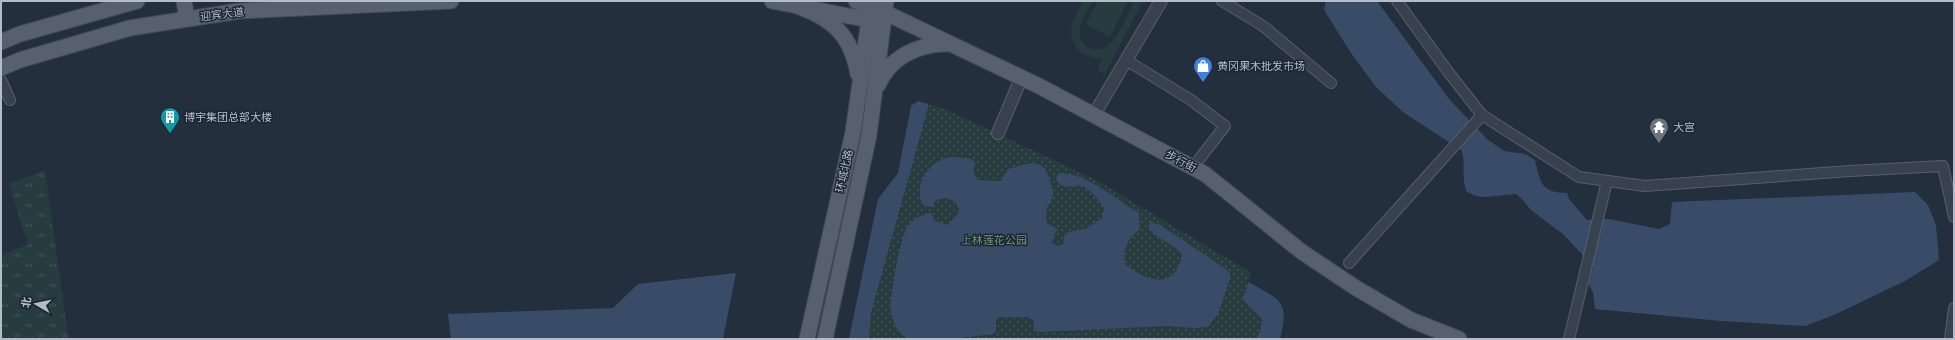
<svg xmlns="http://www.w3.org/2000/svg" width="1955" height="340" viewBox="0 0 1955 340" font-family="'DejaVu Sans','Noto Sans SC',sans-serif">
	<style>
		.grass { fill: url(#grass-tufts) }
		.park { fill: url(#park-dots) }
		.pitch { fill: #263c3f }
		.water { fill: #394c67 }
		.lines { fill: none; stroke-linecap: round; stroke-linejoin: round }
		.minor-casing { stroke: #565f6c; stroke-width: 12 }
		.tertiary-casing { stroke: #565f6c; stroke-width: 14 }
		.primary-casing { stroke: #414a57; stroke-width: 17 }
		.minor { stroke: #38414e; stroke-width: 10 }
		.tertiary { stroke: #38414e; stroke-width: 12 }
		.primary { stroke: #56606e; stroke-width: 15 }
		.labels { text-anchor: middle; stroke-width: 3; stroke-linejoin: round; paint-order: stroke }
		.street-label { font-size: 11px; fill: #b4bcc9; stroke: #1d2633 }
		.poi-label { font-size: 11px; fill: #b4bcc9; stroke: #1d2633; text-anchor: start }
		.park-label { font-size: 11px; fill: #6b9a76; stroke: #1d2633 }
	</style>
	<defs>
		<pattern id="grass-tufts" width="24" height="20" patternUnits="userSpaceOnUse"><rect width="24" height="20" fill="#263c3f"/><path d="M3 7l-1-3M5 7V3M7 7l1-3M15 17l-1-3M17 17v-4M19 17l1-3" fill="none" stroke="#435659"/></pattern>
		<pattern id="park-dots" width="8" height="8" patternUnits="userSpaceOnUse"><rect width="8" height="8" fill="#263c3f"/><path d="M2 2h.1M6 6h.1" fill="none" stroke="#435659" stroke-width="1.8" stroke-linecap="round"/></pattern>
	</defs>
	<rect width="100%" height="100%" fill="#242f3e"/>
	<!-- grass -->
	<path class="grass" d="M45,170L68,336L67,339H1V254L28,245L9,184Z"/>
	<!-- park -->
	<path class="park" d="M928,104L945,109L1098,181L1250,272L1249,282L1242,299L1262,319L1260,332L1255,339H869L871,313L925,119Z"/>
	<!-- pitch -->
	<path class="pitch" d="M1084,1H1093C1085,16 1072,32 1086,46C1112,62 1125,19 1134,1H1143L1105,74L1097,70L1103,58C1085,60 1068,46 1072,27C1073,18 1079,9 1084,1Z
		M1098,1H1128L1110,37L1086,24Z"/>
	<!-- water -->
	<path class="water" d="M1326,1H1377L1449,99L1487,139L1504,151L1525,154L1535,160C1540,182 1541,193 1567,193L1569,199L1587,220L1609,219L1659,229L1670,224L1672,202L1915,192L1928,205L1936,225L1939,260L1905,281L1836,314L1805,326L1721,321L1595,309L1593,292L1588,284L1593,266L1564,235L1531,210L1522,199L1516,194L1485,197L1476,196L1467,192C1460,176 1467,162 1461,150L1403,112L1376,87L1351,53L1324,10Z
		M918,101L928,104V108L871,313L869,339H849L878,199L898,173L911,106Z
		M958,157L971,159L976,163C973,170 972,174 978,180L1001,181L1008,169C1027,164 1044,155 1050,181C1051,184 1053,190 1053,193C1052,206 1043,205 1047,223L1058,229L1054,236L1052,243L1057,246L1063,244L1065,233L1088,228L1102,218L1104,208L1096,197L1084,186C1073,185 1060,191 1056,178L1059,173C1088,173 1114,199 1139,213L1140,229C1127,240 1123,247 1125,264C1147,282 1176,291 1182,254C1173,243 1155,239 1148,227L1151,222L1160,225L1226,269L1230,273V279L1218,314L1208,327L1193,328L1167,326L1039,332L1034,331V320L1029,317H998L996,321V331L993,334L952,339H908C898,333 892,323 891,311C889,299 900,240 906,229C912,219 920,215 931,213L935,221L948,225L956,216L959,209L955,201L945,198L936,200L932,207L923,205C913,189 926,165 943,159C947,157 953,157 958,157Z
		M736,273L723,339H451L448,314L613,308L638,284Z
		M1249,282C1280,301 1290,299 1280,339H1255L1260,332L1262,319L1242,299Z"/>
	<g class="lines">
		<!-- minor casing -->
		<g class="minor-casing">
			<path id="minor" d="M1222,1L1263,26L1331,83
				M1397,1L1449,73L1482,115L1579,177L1645,186L1850,171L1943,166L1954,217
				M1126,60L1191,100L1225,126L1197,162
				M1,80L10,100
				M1349,263L1482,115
				M1569,339L1607,181
				M1950,339L1954,308"/>
		</g>
		<!-- tertiary casing -->
		<g class="tertiary-casing">
			<path id="tertiary" d="M1099,106L1161,1
				M998,133L1020,81"/>
		</g>
		<!-- primary casing -->
		<g class="primary-casing">
			<path id="primary" d="M184,1L187,19
				M772,1L869,20
				M856,1L886,13L1039,86L1205,174L1302,252L1356,288L1411,320L1459,339
				M797,6C833,19 851,35 858,74
				M1,42L20,34L137,1
				M1,68L20,60L130,28L239,11L451,1
				M878,85C890,57 919,43 949,44
				M807,339L853,132L869,20L870,1
				M825,339L869,135L886,1"/>
		</g>
		<!-- minor -->
		<use href="#minor" class="minor"/>
		<!-- tertiary -->
		<use href="#tertiary" class="tertiary"/>
		<!-- primary -->
		<use href="#primary" class="primary"/>
	</g>
	<!-- icons -->
	<defs>
		<g id="shop-pin" transform="scale(1)"><path d="M0 17L-7.5 6A9.5 9.5 0 1 1 7.5 6Z" fill="#3f7fe0" stroke="#1d2633"/><path d="M-5-2.5h2.3a2.7 3.5 0 0 1 5.4 0H5L5.5 6h-11ZM-1.5-2.5h3a1.5 2.3 0 0 0-3 0Z" fill="#fff"/></g>
		<g id="building-pin" transform="scale(1)"><path d="M0 17L-7.5 6A9.5 9.5 0 1 1 7.5 6Z" fill="#0f9aa8" stroke="#1d2633"/><path d="M-4-6H4V6H1V3H-1V6H-4ZM-2.5-4.3h1.7v1.8h-1.7ZM.8-4.3h1.7v1.8H.8ZM-2.5-1h1.7V.8h-1.7ZM.8-1h1.7V.8H.8Z" fill="#fff"/></g>
		<g id="temple-pin" transform="scale(1)"><path d="M0 17L-7.5 6A9.5 9.5 0 1 1 7.5 6Z" fill="#6b7280" stroke="#1d2633"/><path d="M0-6L5-2H3V0L6.5 2.5H4V6H1.5V3h-3V6H-4V2.5H-6.5L-3 0V-2H-5Z" fill="#fff"/></g>
	</defs>
	<g fill-rule="evenodd">
		<use href="#shop-pin" x="1203" y="66"/>
		<use href="#building-pin" x="170" y="117"/>
		<use href="#temple-pin" x="1659" y="127"/>
	</g>
	<g class="labels">
		<!-- street labels -->
		<g class="street-label">
			<text transform="translate(222 14) rotate(-7)" y="4">迎宾大道</text>
			<text transform="translate(1181 161) rotate(28)" y="4">步行街</text>
			<text transform="translate(844 171) rotate(-77)" y="4">环城北路</text>
		</g>
		<!-- poi labels -->
		<g class="poi-label">
			<text x="1217" y="70">黄冈果木批发市场</text>
			<text x="184" y="121">博宇集团总部大楼</text>
			<text x="1673" y="131">大宫</text>
		</g>
		<!-- park labels -->
		<g class="park-label">
			<text x="994" y="244">上林莲花公园</text>
		</g>
	</g>
	<!-- border -->
	<rect width="1955" height="340" fill="none" stroke="#b4bcc9" stroke-width="4"/>
	<!-- north arrow -->
	<g transform="translate(36 304) rotate(279)" stroke="#1d2633" stroke-width="3" paint-order="stroke">
	<path d="M0-3L7 15L0 10L-7 15Z" fill="#b4bcc9"/>
	<text y="-6" font-size="11" font-weight="bold" text-anchor="middle" fill="#b4bcc9">北</text>
	</g>
</svg>
